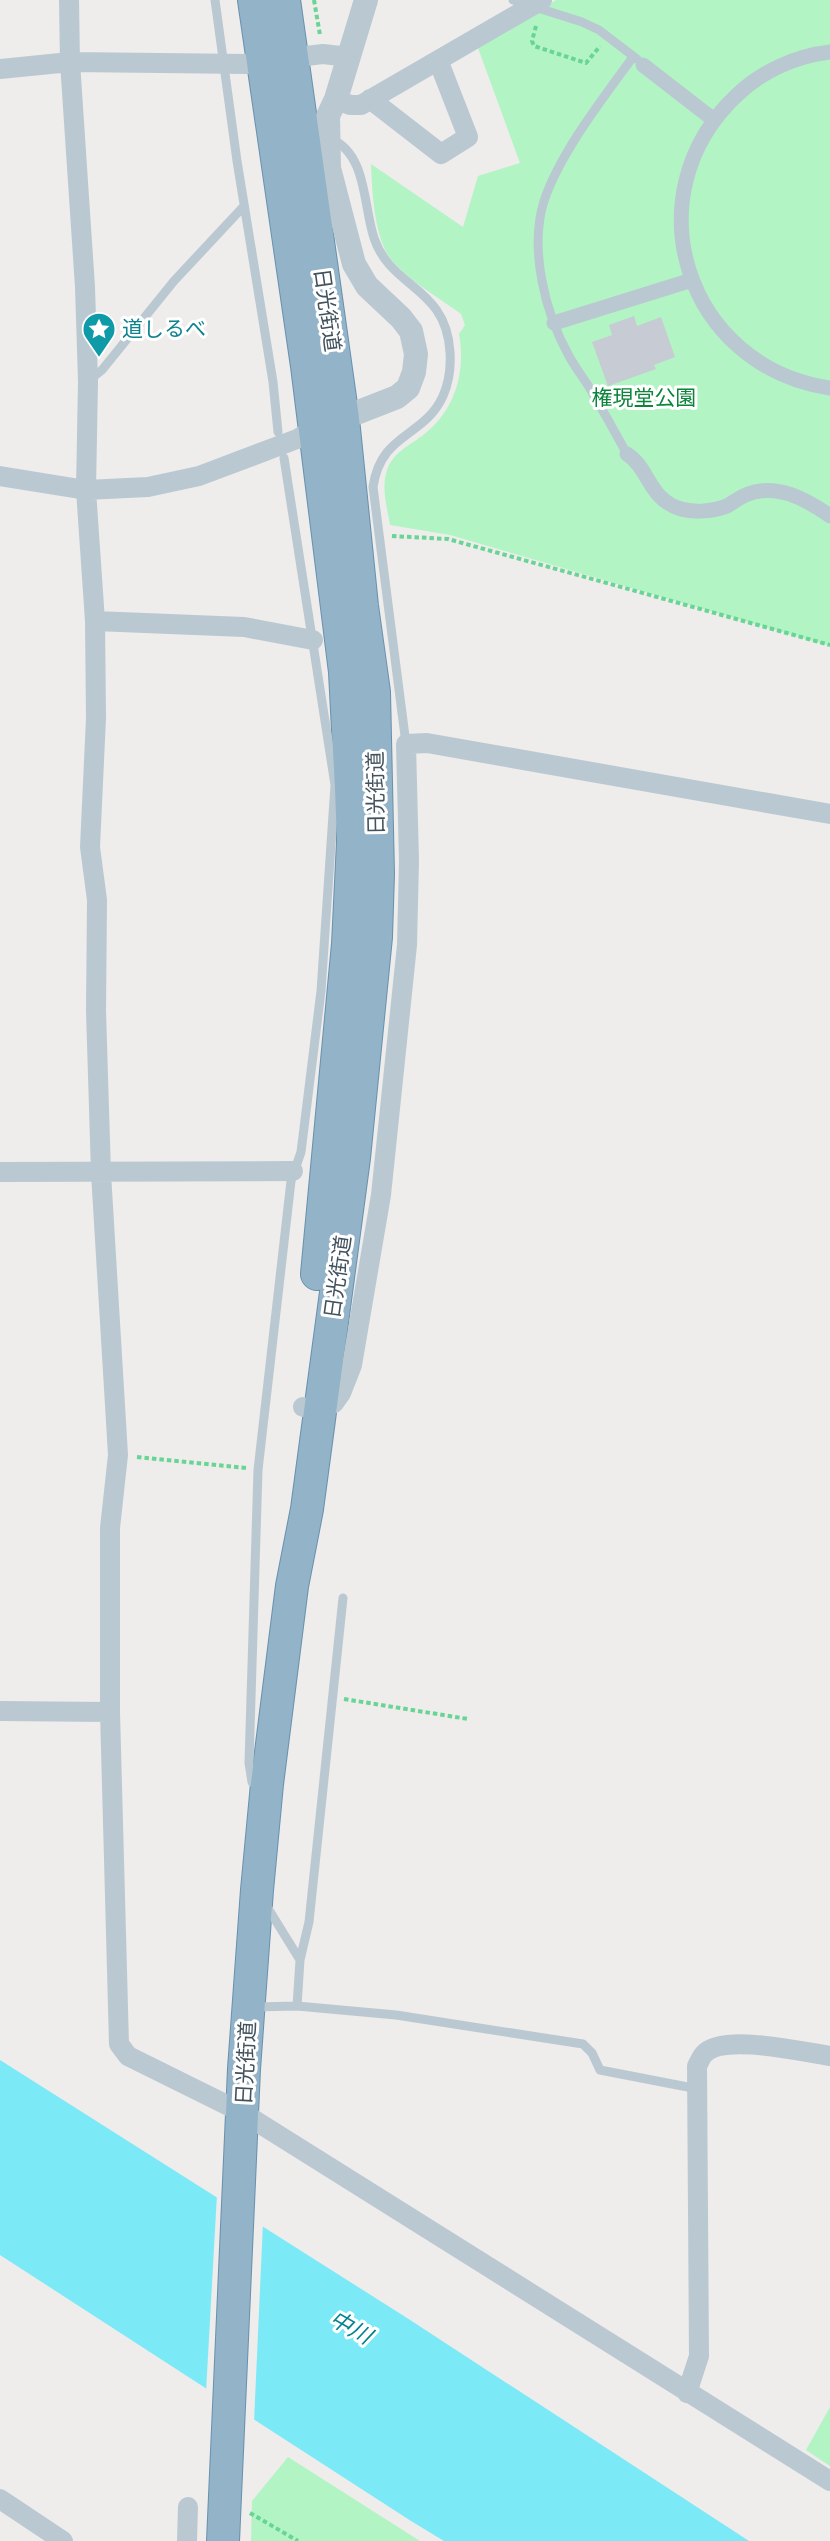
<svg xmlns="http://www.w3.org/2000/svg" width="830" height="2541" viewBox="0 0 830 2541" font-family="'Asap Condensed','Noto Sans JP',sans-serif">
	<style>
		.green { fill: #b3f4c5 }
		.water { fill: #7be9f6 }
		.pier { fill: #efecec }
		.building { fill: #c7cbd3 }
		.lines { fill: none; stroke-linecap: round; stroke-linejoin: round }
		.trunk-casing { stroke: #6891ae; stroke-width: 34 }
		.path { stroke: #68d594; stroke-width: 4; stroke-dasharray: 4.5 3; stroke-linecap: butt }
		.service { stroke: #bac9d1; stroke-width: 9 }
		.pedestrian { stroke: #bac9d1; stroke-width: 15 }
		.minor { stroke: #bac9d1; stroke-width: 20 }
		.tertiary { stroke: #bac9d1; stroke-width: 24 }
		.trunk { stroke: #92b3c8; stroke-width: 32 }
		.labels { text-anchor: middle; stroke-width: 6; stroke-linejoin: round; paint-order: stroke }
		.street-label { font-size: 21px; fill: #42525c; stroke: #fff }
		.culture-label { font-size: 21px; fill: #0d838f; stroke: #fff; text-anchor: start }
		.park-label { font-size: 21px; fill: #0c843b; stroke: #fff }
		.water-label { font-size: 22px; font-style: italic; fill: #038291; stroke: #fff }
	</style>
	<rect width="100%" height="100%" fill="#efecec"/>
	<!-- green -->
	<path class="green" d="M556,0H830V646L450,535L390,525C387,507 381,488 387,470C393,453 408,446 422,436C455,411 466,373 459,334L465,325L461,314C441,299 400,275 388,255C374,232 372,190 371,164L463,227L478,176L520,163L478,48Z
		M830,2407V2466L806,2450Z
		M288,2457L420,2541H251L252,2501Z"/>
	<!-- water -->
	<path class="water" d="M0,2060L407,2318L749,2541H444L411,2521L0,2255Z"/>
	<!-- pier -->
	<path class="pier" d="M217,2194L263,2223L254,2422L206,2392Z"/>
	<!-- building -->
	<path class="building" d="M634,316L637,326L661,317L675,357L654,365L656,369L608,386L592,342L612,335L609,325Z"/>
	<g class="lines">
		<!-- trunk casing -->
		<g class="trunk-casing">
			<path id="trunk" d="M254,0L307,366L331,559L345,672L351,788L353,842L348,944L317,1274
				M223,2541L244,2069L257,1890L267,1784L292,1586L307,1509L354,1158L376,937L378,874L374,692L362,606L343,419L284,0"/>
		</g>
		<!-- path -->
		<path class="path" d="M314,0L320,35
			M536,26L532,41L534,46L586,63L600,46
			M392,536L448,539L830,645
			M137,1457L246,1468
			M344,1699L468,1719
			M250,2513L298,2541"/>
		<!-- service -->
		<path class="service" d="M215,0L237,161L273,382L278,432
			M513,0L582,22L599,30L637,59
			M331,139C367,154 363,205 374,238C391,289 446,286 450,352C451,367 449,382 443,396C424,438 381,432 373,487L406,744
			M88,381L102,370L174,281L244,206
			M627,454C615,432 602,409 589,387C582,376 575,367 569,356C545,313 529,249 544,201C560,153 603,98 633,57
			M284,458L335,785L340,786
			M261,1783L252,1782L249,1763L258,1470L291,1181L301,1152L321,991L335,785
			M300,1960L309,1922L343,1598
			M297,2006L396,2015L583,2044L592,2053L600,2070L698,2089
			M254,2007L297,2006L300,1960L266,1905"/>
		<!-- pedestrian -->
		<path class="pedestrian" d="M830,52C796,56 762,71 737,95C630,195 686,367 830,388
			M643,65L714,120
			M554,323L692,280
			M627,454C650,469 648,499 681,509C695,513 714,511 727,506C734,502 740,497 748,494C777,483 806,499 830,516"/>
		<!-- minor -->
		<path class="minor" d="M69,0L70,62L85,287L88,381L86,490L95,621L96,718L90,847L97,900L96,1011L101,1173L118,1455L110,1528V1712L119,2044L128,2056L243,2113L830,2481
			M306,56L323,54L349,57
			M0,69L70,62L248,64
			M336,99L350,105H361L542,0
			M370,99L441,154L468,137L438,60
			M0,476L86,490L148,487L199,476L297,439L314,429
			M95,621L244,627L313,640
			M0,1172L293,1171
			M303,1407L320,1410L334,1403L341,1393L352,1365L381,1195L407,945L409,861L406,744L427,743L830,814
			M0,1711L110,1712
			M687,2393L699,2356L697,2066C699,2063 701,2057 704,2054C723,2033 803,2052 830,2056
			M0,2499L63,2541
			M187,2541L188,2507"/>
		<!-- tertiary -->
		<path class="tertiary" d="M328,424L397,397L408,388L414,372L416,354L411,331L401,318L367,286L354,264L329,168L328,116L336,99L366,0"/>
		<!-- trunk -->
		<use href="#trunk" class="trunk"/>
	</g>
	<!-- icons -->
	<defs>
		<g id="sight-pin" transform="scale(1.725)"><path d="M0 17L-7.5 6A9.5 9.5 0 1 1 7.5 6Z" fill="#0f9aa8" stroke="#fff"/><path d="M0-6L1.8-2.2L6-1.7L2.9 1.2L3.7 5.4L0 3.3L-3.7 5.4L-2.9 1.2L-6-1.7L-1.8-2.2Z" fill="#fff"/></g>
	</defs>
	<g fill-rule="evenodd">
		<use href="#sight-pin" x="99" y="329"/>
	</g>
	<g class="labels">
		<!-- street labels -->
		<g class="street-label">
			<text transform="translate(327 310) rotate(82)" y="7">日光街道</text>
			<text transform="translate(376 793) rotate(-91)" y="7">日光街道</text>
			<text transform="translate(338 1277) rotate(-82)" y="7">日光街道</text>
			<text transform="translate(246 2063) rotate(-87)" y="7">日光街道</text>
		</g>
		<!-- culture labels -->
		<g class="culture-label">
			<text x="122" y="336">道しるべ</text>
		</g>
		<!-- park labels -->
		<g class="park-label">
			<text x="644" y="405">権現堂公園</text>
		</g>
		<!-- water labels -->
		<g class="water-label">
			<text transform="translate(351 2327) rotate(29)" y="8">中川</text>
		</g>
	</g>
</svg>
